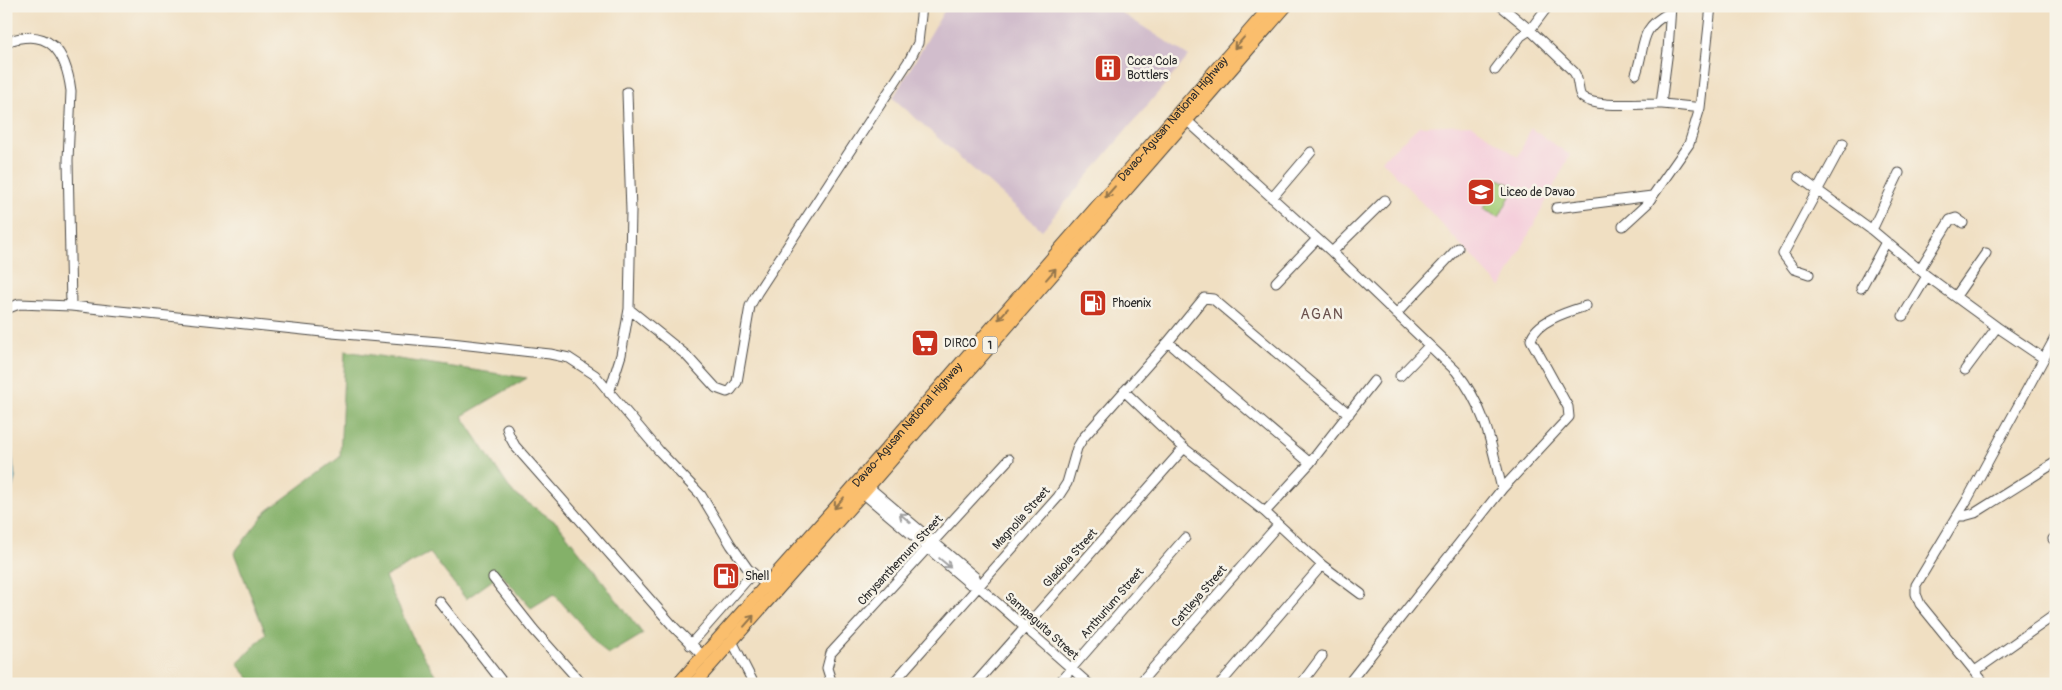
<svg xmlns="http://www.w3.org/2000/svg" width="2062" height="690" viewBox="0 0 2062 690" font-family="Pangolin,sans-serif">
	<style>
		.built { fill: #f5cfdb }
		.industrial { fill: #d1bdcc }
		.green { fill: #a6ce79; stroke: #687c52 }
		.forest { fill: #84b169; stroke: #586e4a }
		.water { fill: #53b9d2; stroke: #3f727e }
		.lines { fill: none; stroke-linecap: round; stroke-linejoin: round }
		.minor-casing { stroke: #494642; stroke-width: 11 }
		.highway-casing { stroke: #494642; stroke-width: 14 }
		.minor { stroke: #fff; stroke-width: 9 }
		.highway { stroke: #fabe6d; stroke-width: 12 }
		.oneway { stroke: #92744c }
		.oneway2 { stroke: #a0a0a0 }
		.labels { text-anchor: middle; stroke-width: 5; stroke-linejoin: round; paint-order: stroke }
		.shield { fill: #f7f3e8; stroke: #686764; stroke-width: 1 }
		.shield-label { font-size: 11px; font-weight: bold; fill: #2b2b2b }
		.poi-label { font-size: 12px; fill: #2b2b2b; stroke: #f7f3e8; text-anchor: start }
		.street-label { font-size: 12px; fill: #2b2b2b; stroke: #f7f3e8 }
		.quarter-label { font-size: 15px; letter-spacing: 1px; fill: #6c534f; stroke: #f7f3e8 }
	</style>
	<rect width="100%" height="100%" fill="#f7f3e8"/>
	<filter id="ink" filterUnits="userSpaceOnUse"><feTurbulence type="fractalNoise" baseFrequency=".02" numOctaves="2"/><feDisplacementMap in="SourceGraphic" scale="10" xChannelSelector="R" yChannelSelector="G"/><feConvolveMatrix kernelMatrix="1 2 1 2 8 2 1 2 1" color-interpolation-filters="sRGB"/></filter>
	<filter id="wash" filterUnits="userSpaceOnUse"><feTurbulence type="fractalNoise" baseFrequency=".0096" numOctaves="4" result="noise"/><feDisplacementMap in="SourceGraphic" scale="20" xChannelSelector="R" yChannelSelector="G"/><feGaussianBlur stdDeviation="1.12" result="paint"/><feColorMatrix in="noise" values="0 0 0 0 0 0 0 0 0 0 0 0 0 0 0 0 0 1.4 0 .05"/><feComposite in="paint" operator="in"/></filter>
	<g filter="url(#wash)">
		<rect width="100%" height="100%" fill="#f0dfc2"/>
		<!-- built -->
		<path class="built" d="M1471,124L1518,157L1531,128L1570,155L1501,288L1382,160L1419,126Z"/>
		<!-- industrial -->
		<path class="industrial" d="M947,6H1111L1189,56L1042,230L893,98Z"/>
		<!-- green -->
		<path class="green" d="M1499,179L1515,187L1499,217L1483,209Z"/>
		<!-- forest -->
		<path class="forest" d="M345,351L527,378L462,416L512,492L557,523L643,634L608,655L554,594L531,608L501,574L466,599L430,553L385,577L415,642L441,684H254L237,664L266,634L234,553L267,511L340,457Z"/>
		<!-- water -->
		<path class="water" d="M6,406L15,478L6,512Z"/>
	</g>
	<g filter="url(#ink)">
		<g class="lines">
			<!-- minor casing -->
			<g class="minor-casing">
				<path id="minor" d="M1501,6L1530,30L1574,72C1580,80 1577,93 1582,97C1596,109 1643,103 1662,104C1674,105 1687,106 1700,108
					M6,42C50,26 66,52 71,91L68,160L71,306
					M1495,70L1521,36L1530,30L1548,6
					M1636,74C1646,45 1638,29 1669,13
					M627,92L631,211L629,309L686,355L716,388L727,392L731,390L737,382L750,306L757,293L910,59L918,43L922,6
					M1661,104L1668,50L1671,6
					M1183,117L1332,252L1456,371C1486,409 1491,443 1502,489
					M1799,177L1872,230L1927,276L1997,327L2043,358
					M1272,198L1311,152
					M1556,208L1652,196
					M1623,226L1647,204L1689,144L1700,108L1711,6
					M1872,230L1899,173
					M1332,252L1385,200
					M1920,269L1950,220L1956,218L1963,223
					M1809,274L1794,269L1783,254L1843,143
					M1276,282L1317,239
					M1861,288L1886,242
					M1956,296L1986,253
					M6,309L19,304L71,306L332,333L451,343L550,354L569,358L595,375L660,452L701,495L731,545L748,569L770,588
					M1396,314L1458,248
					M1903,316L1927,276
					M1168,342L1310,463
					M1965,370L1997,327
					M1400,376L1429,346
					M1124,391L1184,448L1265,512L1322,565L1361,594
					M609,393L621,355L629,309
					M507,428L509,435L515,446L674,627L703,656
					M864,483L975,577L978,586
					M858,489L970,584L978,586L1089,684
					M1265,512L1310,463L1374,381
					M1958,516H1964L1975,513L2056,462
					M2053,539L2056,538
					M493,578L534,630L582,684
					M439,601L504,684
					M732,641L754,684
					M690,645L753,573
					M1975,671L2056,614
					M832,684L827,668L831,653L1009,459
					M892,684L1058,497L1067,483L1077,448L1083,438L1168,342L1204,298L1213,299L1349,414
					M975,684L1184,448
					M1058,684L1185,538
					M1139,684L1278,525
					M1220,684L1322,565
					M1301,684L1322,656
					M1348,684L1502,489L1569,417L1568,407L1531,340C1535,321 1570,311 1586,306
					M1985,684L1920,604L1916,594V585L1967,500L2056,336"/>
			</g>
			<!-- highway casing -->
			<g class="highway-casing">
				<g id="highway">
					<path id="s1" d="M678,684L835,508L1271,6"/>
					<path d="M694,684L868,487L1286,6"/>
				</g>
			</g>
			<!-- minor -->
			<use href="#minor" class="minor"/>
			<!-- highway -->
			<use href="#highway" class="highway"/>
		</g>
		<!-- one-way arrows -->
		<defs><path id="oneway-shaft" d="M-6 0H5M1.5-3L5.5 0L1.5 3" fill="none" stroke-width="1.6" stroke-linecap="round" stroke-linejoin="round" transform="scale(1.25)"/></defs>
		<g class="oneway">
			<use href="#oneway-shaft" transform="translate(1239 43) rotate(131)"/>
			<use href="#oneway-shaft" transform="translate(1110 192) rotate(131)"/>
			<use href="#oneway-shaft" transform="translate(1051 274) rotate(-49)"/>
			<use href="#oneway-shaft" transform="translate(1003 314) rotate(131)"/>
			<use href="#oneway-shaft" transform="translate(839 503) rotate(131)"/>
			<use href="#oneway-shaft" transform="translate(749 621) rotate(-49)"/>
		</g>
		<g class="oneway2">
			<use href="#oneway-shaft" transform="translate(905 518) rotate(-140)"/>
			<use href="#oneway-shaft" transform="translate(945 563) rotate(40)"/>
		</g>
	</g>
	<!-- icons -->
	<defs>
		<g id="building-square" transform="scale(1.4375)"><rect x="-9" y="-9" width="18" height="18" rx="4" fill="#c8321e" stroke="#f7f3e8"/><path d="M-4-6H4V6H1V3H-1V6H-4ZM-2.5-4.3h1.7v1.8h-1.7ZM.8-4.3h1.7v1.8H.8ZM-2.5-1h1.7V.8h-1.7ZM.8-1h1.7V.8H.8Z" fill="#fff"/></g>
		<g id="school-square" transform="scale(1.4375)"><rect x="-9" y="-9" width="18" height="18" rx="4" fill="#c8321e" stroke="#f7f3e8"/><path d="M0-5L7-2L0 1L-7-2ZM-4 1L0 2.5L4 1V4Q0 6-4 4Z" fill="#fff"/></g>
		<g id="fuel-square" transform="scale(1.4375)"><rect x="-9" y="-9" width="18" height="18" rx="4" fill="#c8321e" stroke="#f7f3e8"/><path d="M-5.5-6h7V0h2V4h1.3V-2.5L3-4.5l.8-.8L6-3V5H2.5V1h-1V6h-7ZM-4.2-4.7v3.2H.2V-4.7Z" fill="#fff"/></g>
		<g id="supermarket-square" transform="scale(1.4375)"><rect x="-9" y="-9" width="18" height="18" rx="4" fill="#c8321e" stroke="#f7f3e8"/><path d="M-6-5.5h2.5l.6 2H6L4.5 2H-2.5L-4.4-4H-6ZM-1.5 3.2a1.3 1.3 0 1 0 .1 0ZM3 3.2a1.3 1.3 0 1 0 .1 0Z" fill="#fff"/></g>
	</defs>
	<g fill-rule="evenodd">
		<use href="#building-square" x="1108" y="68"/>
		<use href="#school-square" x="1481" y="192"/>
		<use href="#fuel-square" x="1093" y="303"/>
		<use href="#supermarket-square" x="925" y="343"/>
		<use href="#fuel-square" x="726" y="576"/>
	</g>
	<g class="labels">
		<!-- shield labels -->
		<rect class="shield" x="982.5" y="336.5" width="15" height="17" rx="4"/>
		<g class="shield-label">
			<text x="990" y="349">1</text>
		</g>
		<!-- poi labels -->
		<g class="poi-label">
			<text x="1127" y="65">Coca Cola<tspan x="1127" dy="14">Bottlers</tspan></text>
			<text x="1500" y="196">Liceo de Davao</text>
			<text x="1112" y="307">Phoenix</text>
			<text x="944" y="347">DIRCO</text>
			<text x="745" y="580">Shell</text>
		</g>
		<!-- street labels -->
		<g class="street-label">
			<text dy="4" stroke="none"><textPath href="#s1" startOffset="751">Davao-Agusan National Highway</textPath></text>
			<text dy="4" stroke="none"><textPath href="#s1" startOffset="346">Davao-Agusan National Highway</textPath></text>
			<text transform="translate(1021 518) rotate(-48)" y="4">Magnolia Street</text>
			<text transform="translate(1070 558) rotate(-48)" y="4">Gladiola Street</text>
			<text transform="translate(900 560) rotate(-47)" y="4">Chrysanthemum Street</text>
			<text transform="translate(1199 596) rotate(-49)" y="4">Cattleya Street</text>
			<text transform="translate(1112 603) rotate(-49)" y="4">Anthurium Street</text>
			<text transform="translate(1042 626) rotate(42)" y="4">Sampaguita Street</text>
		</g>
		<!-- quarter labels -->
		<g class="quarter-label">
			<text x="1322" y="319">AGAN</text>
		</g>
	</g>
	<!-- margin -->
	<rect width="2062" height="690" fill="none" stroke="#f7f3e8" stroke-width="25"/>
</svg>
